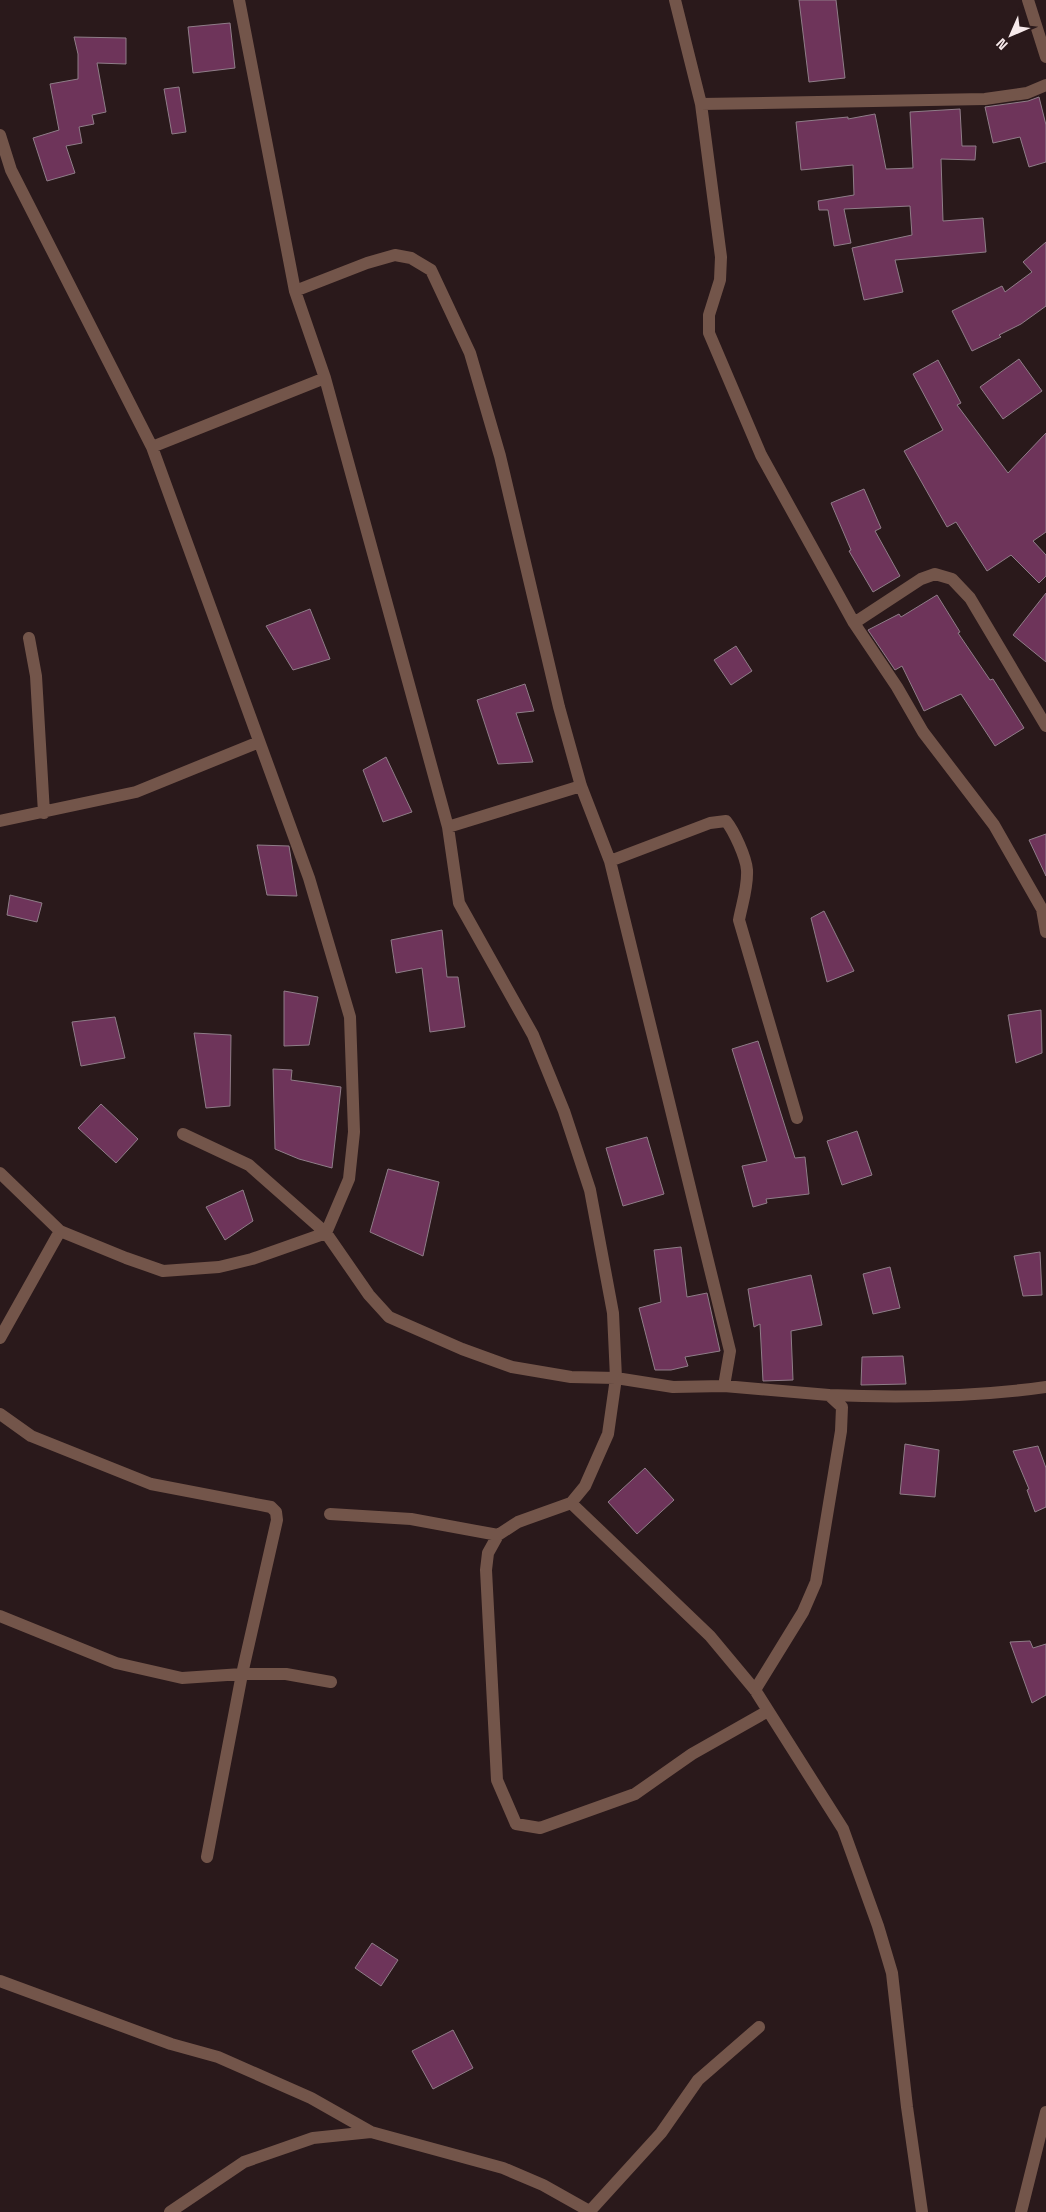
<svg xmlns="http://www.w3.org/2000/svg" width="1046" height="2212" viewBox="0 0 1046 2212" font-family="'Space Grotesk',sans-serif">
	<style>
		.building { fill: #6e345a; stroke: #8f7d88 }
		.lines { fill: none; stroke-linecap: round; stroke-linejoin: round }
		.minor { stroke: #73554a; stroke-width: 12 }
	</style>
	<rect width="100%" height="100%" fill="#2a191b"/>
	<!-- building -->
	<path class="building" d="M799,0H836L845,78L809,82Z
		M230,23L235,68L193,73L188,27Z
		M74,37L126,38V64L97,63L106,112L92,115L94,124L79,127L82,143L66,146L75,173L47,181L33,138L59,130L50,84L78,79V54Z
		M179,87L186,132L172,134L164,89Z
		M1039,97L1046,125V162L1029,167L1020,137L993,143L985,107L1028,101Z
		M960,109L962,146H976L975,160L941,159L943,221L983,218L986,252L895,260L903,292L864,300L852,248L912,235L910,206L844,209L851,243L834,246L828,210H819L818,201L854,195L853,165L801,170L796,122L848,117V119L875,114L886,169L913,168L910,112Z
		M1046,242V306L1021,324L999,335L1001,337L972,351L952,311L1002,286L1005,292L1032,272L1023,262Z
		M1019,359L1042,391L1003,419L980,387Z
		M938,360L961,403L957,405L1008,473L1046,433V532L1033,541L1046,555V576L1039,583L1011,555L987,571L956,522L947,527L904,451L943,430L913,374Z
		M864,489L881,528L875,531L900,576L873,592L849,551L851,550L831,503Z
		M1046,593V662L1013,635Z
		M937,595L960,632L958,633L990,680L993,679L1024,728L995,746L961,694L924,711L902,666L895,670L868,630L899,614L901,617Z
		M310,609L330,659L293,670L266,626Z
		M736,646L752,671L731,685L714,660Z
		M525,684L534,711L516,713L533,762L498,764L477,700Z
		M386,757L412,812L383,822L363,770Z
		M1046,834V876L1029,840Z
		M257,845L289,846L297,896L267,895Z
		M10,895L42,903L37,922L7,915Z
		M824,911L854,971L827,982L811,918Z
		M442,930L447,977H458L465,1027L430,1032L422,968L396,973L391,940Z
		M284,991L318,997L309,1045L284,1046Z
		M1041,1010L1042,1053L1016,1063L1008,1015Z
		M115,1017L125,1058L81,1066L72,1022Z
		M194,1033L231,1035L230,1106L206,1108Z
		M758,1041L795,1158L805,1157L809,1194L766,1199L767,1203L753,1207L742,1166L767,1161L732,1049Z
		M273,1069L292,1070L291,1080L341,1087L332,1168L299,1159L275,1149Z
		M101,1104L138,1139L116,1163L78,1128Z
		M857,1131L872,1175L842,1185L827,1141Z
		M647,1137L664,1194L623,1206L606,1148Z
		M388,1169L439,1182L423,1256L370,1232Z
		M243,1190L253,1221L225,1240L206,1207Z
		M681,1247L687,1297L707,1293L720,1351L685,1357L688,1366L671,1370H655L639,1308L661,1302L654,1250Z
		M1040,1252L1042,1295L1023,1296L1014,1256Z
		M890,1267L900,1308L873,1314L863,1274Z
		M811,1275L822,1325L791,1331L793,1380L763,1381L760,1324L754,1327L748,1289Z
		M903,1356L906,1384L861,1385L862,1357Z
		M905,1444L939,1450L935,1497L900,1494Z
		M1038,1446L1046,1468V1507L1035,1512L1027,1490L1029,1489L1013,1451Z
		M645,1468L674,1500L637,1534L608,1502Z
		M1030,1641L1033,1648L1046,1644V1695L1032,1703L1010,1642Z
		M372,1943L398,1960L381,1986L355,1968Z
		M453,2030L473,2068L433,2089L412,2051Z"/>
	<g class="lines">
		<!-- minor -->
		<path class="minor" d="M239,0L295,291L325,378L448,827L459,903L533,1035L564,1111L590,1190L613,1313L616,1378L608,1434L585,1486L571,1503L518,1522L498,1535L488,1553L486,1570L497,1780L516,1824L540,1828L635,1794L692,1754L768,1711
			M675,0L701,104L721,257L720,280L709,315V333L761,455L854,623L897,687L923,732L994,825L1042,909L1046,932
			M1028,0L1046,57
			M701,104L985,99L1027,93L1046,85
			M0,135L11,170L152,447L309,878L350,1017L354,1132L349,1179L326,1233L252,1259L219,1267L163,1271L126,1258L60,1231L0,1173
			M152,447L325,378
			M854,623L921,579L935,574L952,579L970,598L1046,726
			M29,638L36,676L44,813
			M0,821L136,792L259,742
			M448,827L581,786
			M610,861L710,823L726,821C734,831 746,857 747,870C748,887 742,904 739,920L797,1118
			M183,1134L249,1165L326,1233L369,1295L389,1317L462,1349L512,1367L571,1377L616,1378L673,1387L724,1386L730,1351L610,861L581,786L559,707L500,456L470,353L431,270L411,258L395,255L367,263L295,291
			M0,1338L60,1231
			M724,1386L829,1395L842,1407L841,1431L816,1582L803,1612L755,1690
			M829,1395C902,1398 974,1397 1046,1387
			M0,1414L31,1436L151,1484L271,1507L276,1512L277,1520L242,1674L207,1857
			M571,1503L710,1636L755,1690L843,1829L878,1926L892,1973L907,2107L922,2212
			M330,1514L411,1519L498,1535
			M0,1616L116,1663L182,1678L242,1674H286L331,1682
			M0,1981L171,2044L218,2057L311,2098L371,2132L503,2168L543,2185L591,2212
			M590,2211L661,2133L698,2080L759,2027
			M170,2212L244,2162L313,2138L371,2132
			M1021,2212L1046,2112"/>
	</g>
	<!-- north arrow -->
	<g transform="translate(1011 35) rotate(225)" stroke="#2a191b" stroke-width="4" paint-order="stroke">
	<path d="M0-4L9 19L0 12L-9 19Z" fill="#f7eaeb"/>
	<text y="-8" font-size="14" font-weight="bold" text-anchor="middle" fill="#f7eaeb">N</text>
	</g>
</svg>
